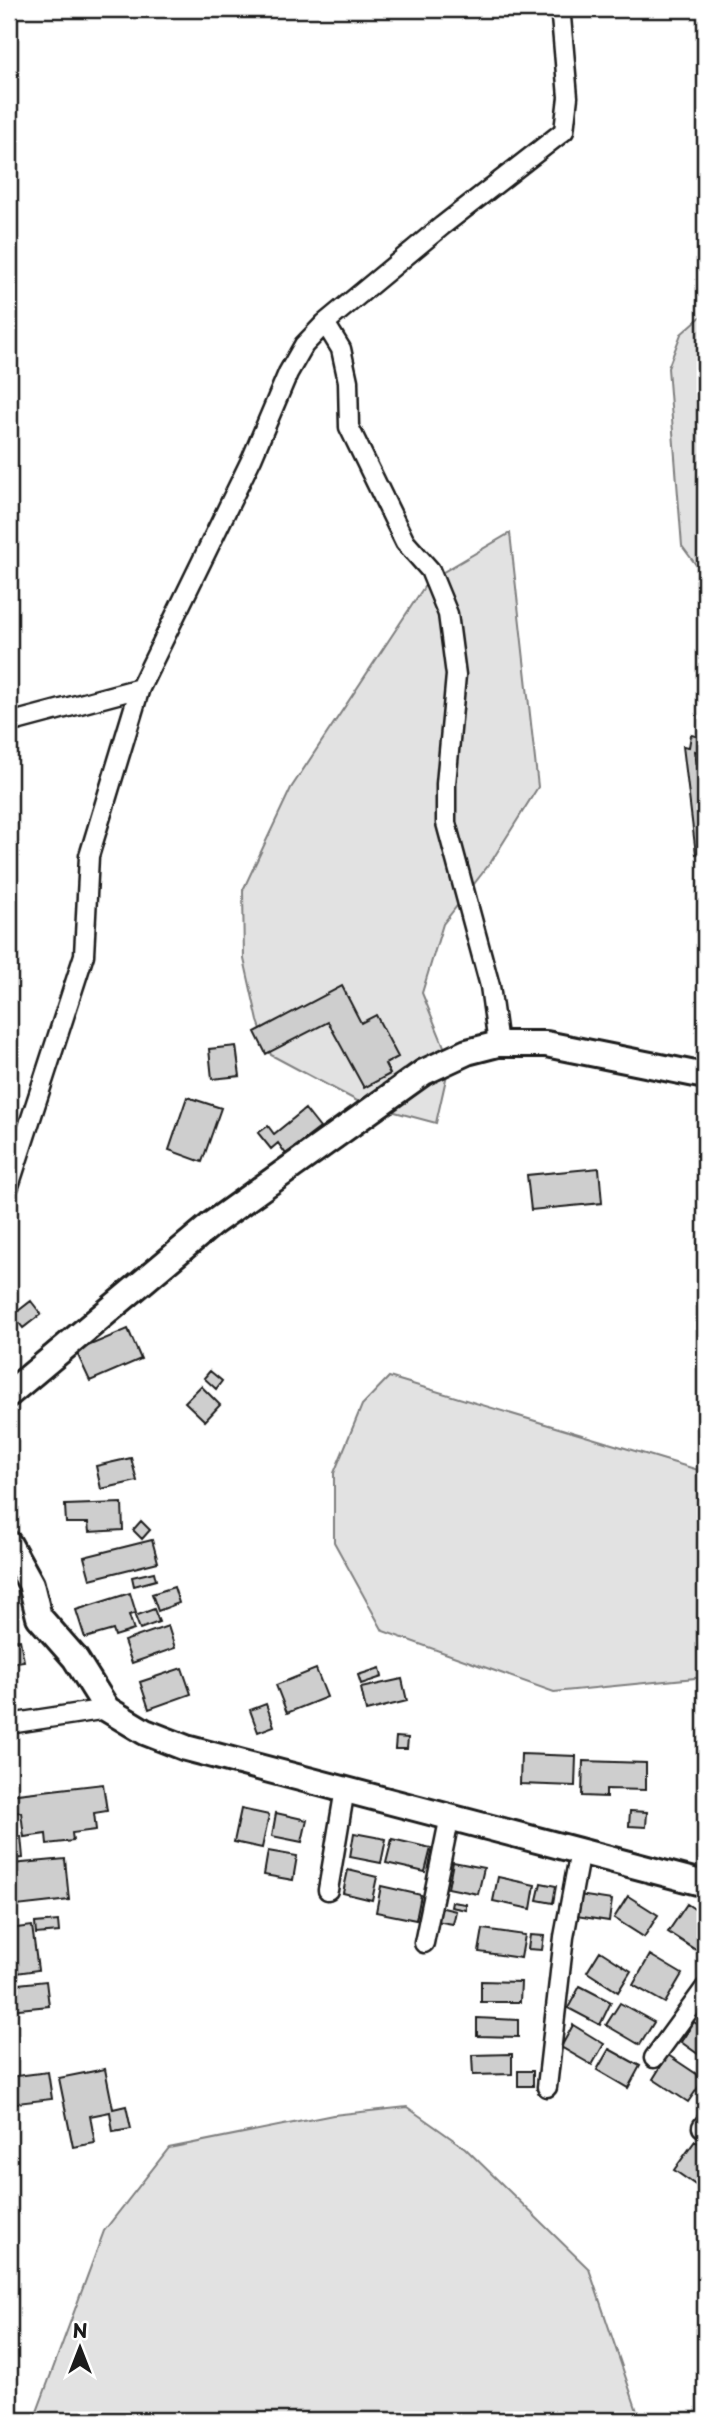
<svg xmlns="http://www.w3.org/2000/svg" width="714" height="2429" viewBox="0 0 714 2429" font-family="'Playpen Sans',sans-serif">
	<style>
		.green { fill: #e2e2e2; stroke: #7f7f7f; stroke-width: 2 }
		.building { fill: #cecece; stroke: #1c1c1c; stroke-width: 2 }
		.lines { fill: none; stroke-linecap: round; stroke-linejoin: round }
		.street-casing { stroke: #1c1c1c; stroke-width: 23 }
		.secondary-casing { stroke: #1c1c1c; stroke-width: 30 }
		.street { stroke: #fff; stroke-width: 18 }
		.secondary { stroke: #fff; stroke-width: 24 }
	</style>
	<rect width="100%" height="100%" fill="#fff"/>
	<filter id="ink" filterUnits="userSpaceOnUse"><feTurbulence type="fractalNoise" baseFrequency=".0143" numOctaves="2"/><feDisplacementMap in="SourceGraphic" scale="14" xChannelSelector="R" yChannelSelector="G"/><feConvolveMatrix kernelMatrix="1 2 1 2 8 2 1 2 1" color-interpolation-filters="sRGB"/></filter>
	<g filter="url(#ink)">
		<!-- green -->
		<path class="green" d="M705,313V577L682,546L668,368L681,334Z
			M510,533L538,787L491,862L443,924L422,993L450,1061L436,1123L361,1103L271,1055L258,1021L244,959L243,890L291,788L428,581Z
			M389,1377L705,1472V1677L554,1692L383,1631L334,1542V1473L362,1405Z
			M407,2107L465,2148L589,2269L640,2420H34L104,2231L169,2148L333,2115Z"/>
		<!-- building -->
		<path class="building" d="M691,735L705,738V754L695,751L705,828V852L696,854L683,746L689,747Z
			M342,986L361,1023L376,1015L398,1057L385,1064L390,1074L364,1088L328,1022L266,1054L255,1032Z
			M236,1046L240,1076L212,1079L209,1049Z
			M187,1097L221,1108L202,1162L169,1150Z
			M305,1109L320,1128L286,1154L278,1143L271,1149L258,1133L268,1126L274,1134Z
			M599,1168L602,1203L531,1210L527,1175Z
			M31,1301L41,1314L23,1328L13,1315Z
			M128,1329L141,1359L90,1381L76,1351Z
			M210,1371L222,1381L216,1389L204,1378Z
			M201,1386L220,1405L205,1421L185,1402Z
			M131,1458L137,1481L101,1489L96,1466Z
			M122,1503L123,1530L89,1532L88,1523H66L65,1505Z
			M141,1521L150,1530L142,1539L133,1530Z
			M152,1540L158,1562L90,1579L84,1557Z
			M154,1572L156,1580L134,1586L132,1577Z
			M174,1587L179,1603L158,1611L152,1594Z
			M130,1593L136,1613L129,1615L134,1630L115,1636L113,1630L85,1638L76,1610Z
			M154,1609L159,1622L140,1629L135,1616Z
			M168,1626L175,1648L132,1663L124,1641Z
			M20,1640L24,1661L9,1663V1641Z
			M182,1668L191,1694L149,1709L140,1682Z
			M380,1668L382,1677L361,1684L358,1675Z
			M316,1669L327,1697L287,1713L276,1685Z
			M402,1679L407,1701L366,1711L361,1688Z
			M266,1704L274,1726L258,1732L250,1710Z
			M396,1737L408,1738L407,1749H395Z
			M521,1754L576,1756L575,1786L520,1784Z
			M583,1761L646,1763V1790L606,1789V1797L582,1796Z
			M103,1784L107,1811L94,1813L96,1830L72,1833L73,1841L47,1844L46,1834L24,1837L21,1812L9,1813V1795Z
			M241,1809L269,1815L262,1848L234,1842Z
			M630,1811L647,1812L646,1827L629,1826Z
			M276,1813L307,1820L302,1842L272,1836Z
			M354,1833L386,1839L381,1863L350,1857Z
			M21,1836L23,1858L9,1859V1837Z
			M392,1839L431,1848L425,1872L386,1863Z
			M268,1851L297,1856L293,1880L264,1875Z
			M65,1859L69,1900L17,1906L12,1864Z
			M453,1862L484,1868L478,1894L448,1888Z
			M348,1870L377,1877L372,1900L343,1893Z
			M498,1877L535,1885L531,1909L493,1901Z
			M541,1883L556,1886L553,1903L537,1900Z
			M381,1886L421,1895L416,1920L376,1912Z
			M579,1895L612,1900L609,1921L576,1916Z
			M628,1896L658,1915L644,1937L614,1918Z
			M452,1902L466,1904V1910L451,1907Z
			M687,1904L705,1916V1956L668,1932Z
			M439,1907L456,1911L453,1924L436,1921Z
			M58,1921L59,1932L36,1934L35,1923Z
			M32,1926L38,1970L9,1974V1929Z
			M483,1929L525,1935L521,1958L479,1952Z
			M530,1935L544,1936L542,1950L528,1949Z
			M600,1951L631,1971L618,1992L587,1972Z
			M650,1955L682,1974L665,2003L633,1985Z
			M46,1981L49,2006L9,2010V1985Z
			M481,1981L521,1982L520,2002H481Z
			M580,1986L611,2002L600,2025L568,2008Z
			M620,2003L654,2022L640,2045L606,2025Z
			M477,2018L518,2020V2037L477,2036Z
			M694,2022L705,2029V2059L681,2042Z
			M573,2025L604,2044L592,2065L561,2047Z
			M609,2049L640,2066L628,2088L597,2070Z
			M512,2054V2074L473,2075L472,2055Z
			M668,2055L704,2079L688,2102L653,2079Z
			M105,2069L113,2109L126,2106L131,2129L113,2132L110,2112L90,2116L95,2143L73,2147L59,2078Z
			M518,2071H533V2086H518Z
			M48,2072L52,2099L9,2104V2077Z
			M695,2141L705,2148V2181L700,2188L674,2170Z"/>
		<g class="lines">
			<!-- street casing -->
			<g class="street-casing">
				<path id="street" d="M325,323L341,349L348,381L349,427L405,542L430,570L448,614L456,675L446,784V823L490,986L498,1044
					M9,723L140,688
					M9,1186L84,955L89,856L140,688L252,458L288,373L304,345L325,323L442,226L564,131L568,97L561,17L563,9
					M9,1724L107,1709
					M328,1890L345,1789
					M424,1943L450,1816
					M654,2058L705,1988
					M547,2087L564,1937L580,1851
					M702,2127L705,2123"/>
			</g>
			<!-- secondary casing -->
			<g class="secondary-casing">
				<path id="secondary" d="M9,1394L213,1223L424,1072L467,1052L498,1044H546L705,1076
					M9,1544L31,1584L39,1617L75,1658L107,1709L145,1732L186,1748L705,1884"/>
			</g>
			<!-- street -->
			<use href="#street" class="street"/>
			<!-- secondary -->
			<use href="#secondary" class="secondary"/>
		</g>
	</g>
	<!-- margin -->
	<rect width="714" height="2429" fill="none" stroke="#fff" stroke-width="35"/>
	<rect x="18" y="18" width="679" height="2394" fill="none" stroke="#1c1c1c" stroke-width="2.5" filter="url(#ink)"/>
	<!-- north arrow -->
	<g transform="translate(80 2348)" stroke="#ffffff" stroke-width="5" paint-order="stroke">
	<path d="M0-5L12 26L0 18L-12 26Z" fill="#1c1c1c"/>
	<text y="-10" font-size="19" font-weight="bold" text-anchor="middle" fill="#1c1c1c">N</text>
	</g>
</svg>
